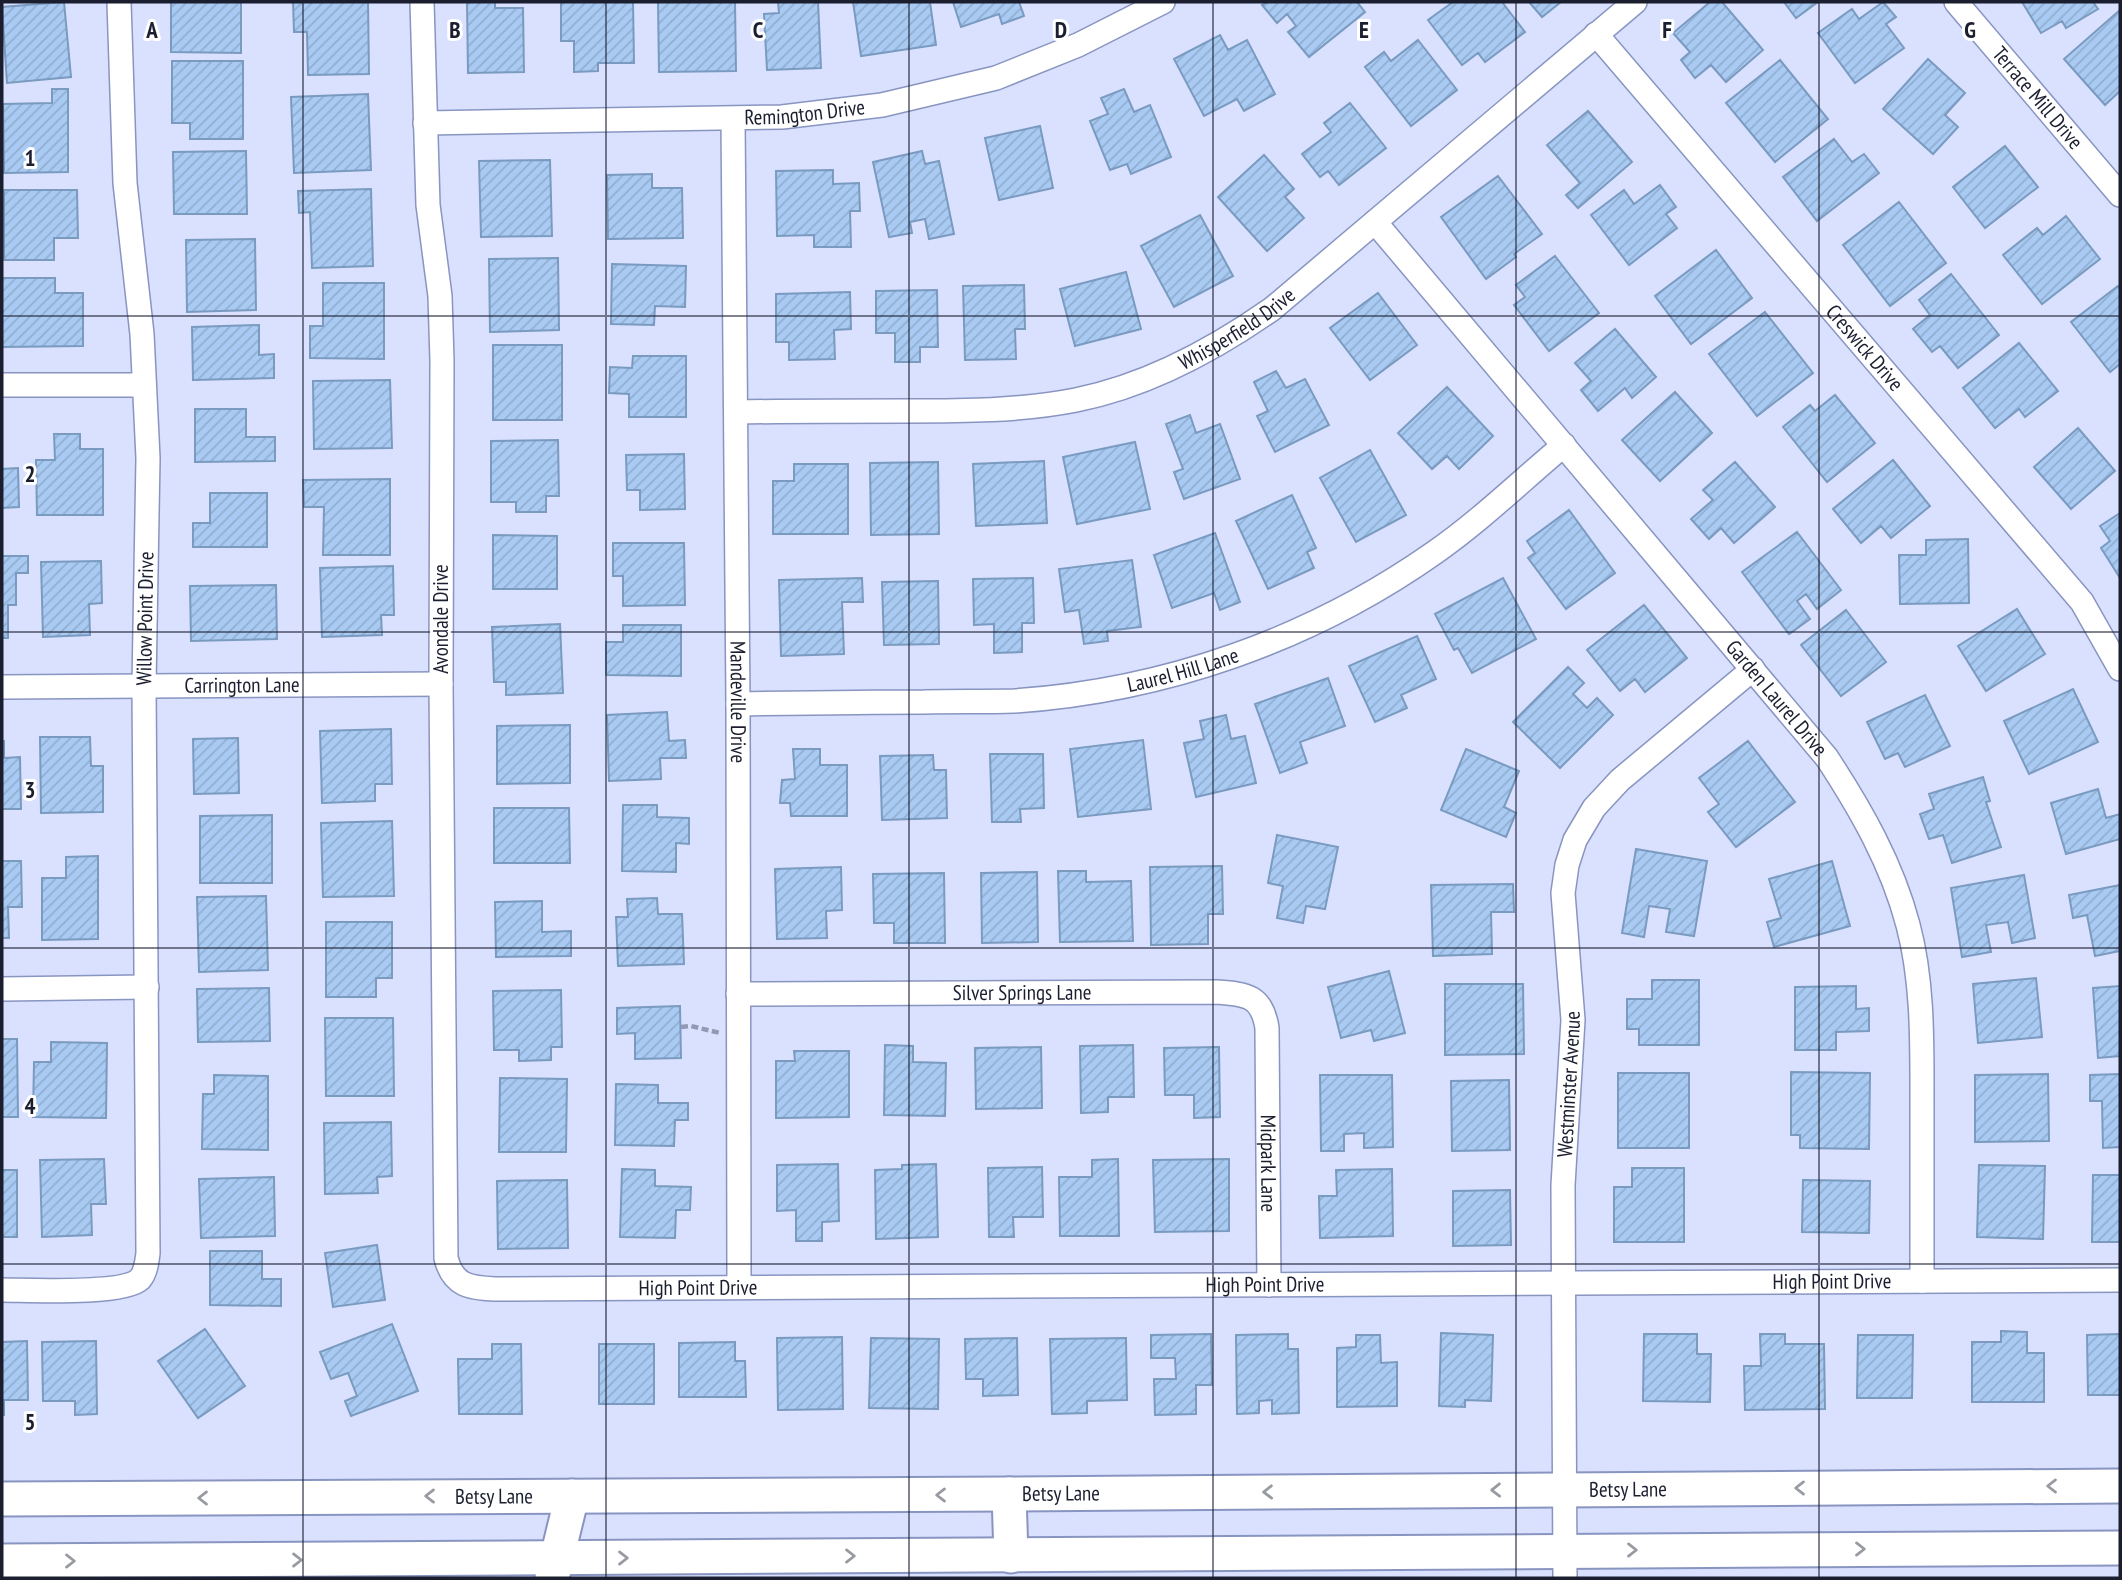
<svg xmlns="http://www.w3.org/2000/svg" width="2122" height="1580" viewBox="0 0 2122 1580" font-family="'PT Sans Narrow',sans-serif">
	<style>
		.building { fill: url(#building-hatch); stroke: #7a9ac0; stroke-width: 2 }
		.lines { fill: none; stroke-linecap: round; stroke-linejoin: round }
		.minor-casing { stroke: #8995c1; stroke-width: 26 }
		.secondary-casing { stroke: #8995c1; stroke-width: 37 }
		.path { stroke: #9299b2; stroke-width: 4.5; stroke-dasharray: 7 3.5; stroke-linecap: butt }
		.minor { stroke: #fff; stroke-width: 23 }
		.secondary { stroke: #fff; stroke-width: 33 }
		.oneway { stroke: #989aa1 }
		.grid { fill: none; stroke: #1a1e2f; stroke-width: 2; stroke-opacity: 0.55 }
		.labels { text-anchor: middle; stroke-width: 6; stroke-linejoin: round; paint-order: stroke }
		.street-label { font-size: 21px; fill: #1a1e2f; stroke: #fff }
		.grid-label { font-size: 23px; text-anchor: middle; font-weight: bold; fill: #1a1e2f; stroke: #fff; stroke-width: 6; stroke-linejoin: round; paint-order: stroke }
	</style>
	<defs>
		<pattern id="building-hatch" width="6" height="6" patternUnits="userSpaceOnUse" patternTransform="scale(1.75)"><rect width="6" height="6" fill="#a9cbf3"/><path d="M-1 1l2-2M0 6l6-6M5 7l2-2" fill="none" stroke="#91aed1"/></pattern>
	</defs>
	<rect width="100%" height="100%" fill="#d9e1ff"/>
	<!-- building -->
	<path class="building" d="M64,2L71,77L7,83L2,7Z
		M171,2H241V53L171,52Z
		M293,2H368L369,74L308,75L307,32H294Z
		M467,2H495V8H523L524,72L468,73Z
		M561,2H633L634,63H598V71L574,72V41H561Z
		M658,2H735L736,71L659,72Z
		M778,2H818L821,68L767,70L764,14L779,13Z
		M853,2H930L936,45L861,56Z
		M953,2H1019L1024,16L1002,24L999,14L961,27Z
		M1267,2H1357L1365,12L1309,57L1288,32L1296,26L1287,14L1277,23L1262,5Z
		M1453,2H1502L1525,32L1485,62L1478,53L1462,65L1428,20Z
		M1529,2H1561L1542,17Z
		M1710,2H1722L1763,50L1726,82L1711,65L1695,78L1681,60L1690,52L1673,33Z
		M1784,2H1818L1796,18Z
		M1883,2L1896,17L1886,24L1904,48L1855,83L1818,33L1852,9L1859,19Z
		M2022,2H2093L2098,9L2066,28L2062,21L2041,33Z
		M2120,10V91L2105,105L2064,59Z
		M1220,35L1228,50L1247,40L1275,94L1244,111L1237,99L1204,116L1174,59Z
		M1418,40L1457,90L1411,126L1365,67L1384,52L1391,61Z
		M1928,59L1965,93L1945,115L1958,127L1933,154L1883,109Z
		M1780,60L1828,119L1775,162L1726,103Z
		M172,61H243V139H190V123H172Z
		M52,89H68V172L4,173L3,104L52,103Z
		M1124,89L1134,112L1150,105L1171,157L1131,174L1127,164L1110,170L1090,121L1108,114L1101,98Z
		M368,94L371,170L294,173L291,97Z
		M1350,103L1386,148L1339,185L1328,171L1320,177L1302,154L1331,132L1324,123Z
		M1588,111L1632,162L1578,208L1566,195L1580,183L1547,145Z
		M1040,126L1053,188L999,200L985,138Z
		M1834,139L1852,162L1864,154L1879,173L1817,221L1783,177Z
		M2005,146L2038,187L1985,228L1953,187Z
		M246,151L247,214H174L173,152Z
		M922,151L925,164L939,161L954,234L929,239L925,219L910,222L912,233L889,237L873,162Z
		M1264,155L1294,189L1285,197L1304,218L1267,251L1218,197Z
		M550,160L552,236L481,237L479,161Z
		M833,170V184L859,183L860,211H850L851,247H814V235L777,236L776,171Z
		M652,174V188H682L683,238L608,239L607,175Z
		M1498,176L1542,234L1514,254L1516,257L1486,279L1441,217Z
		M1660,185L1676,207L1666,214L1677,228L1629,265L1591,215L1624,190L1634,204Z
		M371,189L373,266L312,268L310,212L299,213L298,191Z
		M4,190H77L78,238H54V260H4Z
		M1899,202L1946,263L1890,306L1843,245Z
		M1200,215L1233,276L1174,307L1141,246Z
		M2066,216L2100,259L2042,304L2003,255L2037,228L2043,235Z
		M255,239L256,310L187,312L186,240Z
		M1716,250L1752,298L1691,344L1655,296Z
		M1555,256L1599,313L1549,351L1514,305L1525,297L1516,285Z
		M558,258L559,330L490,332L489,259Z
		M612,264L686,266L685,307L655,306L654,325L611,324Z
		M1126,272L1141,329L1075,346L1060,289Z
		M1951,274L1999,335L1958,368L1940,346L1932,352L1913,329L1930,315L1919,300Z
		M2,278H55V293H83V346L2,347Z
		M323,283H384V359L310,358V326H323Z
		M1024,285L1025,329H1015L1016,359L965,360L963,286Z
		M2118,286L2120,289V364L2110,372L2071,322Z
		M937,290L938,347H920V362H895V333H876V291Z
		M850,292L851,329L834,330L835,359L789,360V342H776V294Z
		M1378,293L1417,345L1370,380L1330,328Z
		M1765,312L1813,373L1757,416L1709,354Z
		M259,325V355L274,354V378L193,380L192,327Z
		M1615,329L1656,377L1632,398L1625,388L1598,411L1581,390L1591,381L1575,363Z
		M2019,343L2058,391L2025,417L2019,409L1995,428L1963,388Z
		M493,345H562V420H493Z
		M633,356H686V417H629V394L609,393L610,367L632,368Z
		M1276,371L1286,388L1305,379L1329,425L1275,452L1257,416L1268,411L1254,382Z
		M390,380L392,448L314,449L313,381Z
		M1447,387L1493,436L1459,469L1447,456L1432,469L1398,433Z
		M1675,392L1712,433L1660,481L1622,440Z
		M1835,395L1875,443L1827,482L1783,427L1810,405L1815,411Z
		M195,409H246V437H275V461L195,462Z
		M1190,415L1196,433L1220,424L1240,479L1184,499L1174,472L1183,469L1166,424Z
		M2078,428L2115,471L2071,509L2034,467Z
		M54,434H80V449H103V515H37L36,460H55Z
		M558,440L559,496H546V512H516V502H491V441Z
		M1135,442L1150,509L1077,524L1063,457Z
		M1370,450L1406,515L1356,542L1320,478Z
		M684,454L685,509L640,510V490H627L626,455Z
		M1893,460L1930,506L1891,538L1881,526L1861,543L1833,509Z
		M1044,461L1047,523L976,526L973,464Z
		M938,462L939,534L871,535L870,463Z
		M1735,462L1775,507L1734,543L1721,528L1709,539L1691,519L1713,500L1703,490Z
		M794,464H848V534H773V481H794Z
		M18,468L19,507L2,508V469Z
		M390,479V555H323L324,507H304L303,480Z
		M210,493H267V547H193V523H210Z
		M1292,495L1316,548L1307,552L1314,568L1268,589L1236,521Z
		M1569,510L1615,573L1566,609L1528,558L1535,553L1527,541Z
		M2120,513V578L2101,548L2110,541L2100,526Z
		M1797,532L1841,590L1817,609L1806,594L1797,601L1810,619L1789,634L1742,572Z
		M1215,533L1240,602L1220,610L1214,593L1172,608L1154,555Z
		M493,535L557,536V589H493Z
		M1968,539L1969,603L1900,604L1899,555H1926V540Z
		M613,543H684L685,605L623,606V576H613Z
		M2,556H28V573H16V605H8V638H2Z
		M1132,560L1141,627L1107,631L1108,641L1084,644L1079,610L1065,612L1059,569Z
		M101,561L102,603L89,604L90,635L43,637L41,562Z
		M393,566L394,615H381L382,635L322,637L320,568Z
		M862,578L863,602H842L844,654L781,656L779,580Z
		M1033,578L1034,623H1022V652L994,653V624L974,625L973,579Z
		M1503,578L1536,639L1472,673L1458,648L1454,650L1435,614Z
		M938,581L939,644L884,645L882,582Z
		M276,585L277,639L191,641L190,586Z
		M1644,605L1687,658L1645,692L1635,679L1620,691L1587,650Z
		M2017,609L2045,654L1986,691L1958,646Z
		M1846,610L1886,662L1841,696L1801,645Z
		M560,624L563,693L506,695V682H494L492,627Z
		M623,625H681V676L606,675V642H623Z
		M1417,636L1436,679L1401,695L1407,708L1375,722L1349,666Z
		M1568,667L1584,683L1573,694L1587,708L1597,698L1613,715L1560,768L1513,722Z
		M1328,678L1345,726L1300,742L1307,763L1280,773L1255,704Z
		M2073,689L2098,742L2029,774L2004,721Z
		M1925,695L1950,746L1905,767L1898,753L1885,759L1867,722Z
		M667,712L669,741L685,740L686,758H660L661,779L609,781L607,715Z
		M1226,715L1231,739L1245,736L1256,783L1196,797L1184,743L1204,739L1200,721Z
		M570,725V783L497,784V726Z
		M391,729L392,784H375V801L322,803L320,731Z
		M40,737H90L91,766H103V812L41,813Z
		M238,738L239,793L194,794L193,739Z
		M1143,740L1151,809L1078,817L1070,749Z
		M2,741H4V758L20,757L21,809H2Z
		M1748,741L1795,802L1736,847L1708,812L1719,804L1699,778Z
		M793,749H820V765H847V816H791L790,803H780L782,780L795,779Z
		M1466,749L1519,771L1504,807L1516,813L1506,837L1441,810Z
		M990,754H1043L1044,808L1020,809L1021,822H992Z
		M933,755L934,770H946L947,818L882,820L880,756Z
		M1983,777L1990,801L1986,802L2001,847L1952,863L1943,835L1929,839L1920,814L1934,809L1929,794Z
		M2098,789L2106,818L2120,814V839L2066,854L2051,803Z
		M623,805H657V817L689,818V844L676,843V872L622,871Z
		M494,808H569L570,863H494Z
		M272,815V883H200V816Z
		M392,821L394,896L323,897L321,823Z
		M1277,835L1338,847L1325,909L1306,906L1303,923L1277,918L1283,886L1268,883Z
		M1636,849L1707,861L1694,936L1666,932L1670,909L1649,906L1644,937L1622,933Z
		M98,856V939L42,940V878H66V857Z
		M2,861H21L22,907H8L9,938H2Z
		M1832,861L1850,926L1774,947L1767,922L1781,918L1769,879Z
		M1222,866L1223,914H1208V944L1151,945L1150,867Z
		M841,867L842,910L826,911L827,938L777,939L775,869Z
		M1058,871H1086V882L1131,881L1133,941L1060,942Z
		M1037,872L1038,942L982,943L981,873Z
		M944,873L945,943H894V923H874L873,874Z
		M2024,875L2035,938L2012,943L2008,922L1986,925L1991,952L1962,957L1951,888Z
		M1513,884L1514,912H1491L1492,954L1433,956L1431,885Z
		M2120,885V951L2095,956L2087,915L2073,918L2069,895Z
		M266,896L268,970L199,972L197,897Z
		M657,898L658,914H682L684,964L618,966L616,917H628L627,899Z
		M542,901V932L571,931V956L496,957L495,902Z
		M326,922H392V978H376V997H326Z
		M1389,971L1405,1033L1374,1041L1371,1030L1341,1038L1328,987Z
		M2036,978L2042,1037L1978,1043L1973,984Z
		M1652,980H1699V1045H1639V1029H1627V999H1652Z
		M1445,984H1523L1524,1054L1445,1055Z
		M1856,986V1009L1869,1008V1031L1836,1032V1050H1795V987Z
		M2120,986V1056L2098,1058L2093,988Z
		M269,988L270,1041L198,1042L197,989Z
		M561,990L562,1047H551V1060L519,1061V1050H494L493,991Z
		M680,1006L681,1058L635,1059V1033L617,1034V1008Z
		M325,1018H393L394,1096H326Z
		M2,1039H17L18,1117H2Z
		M51,1042L107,1043L106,1118L33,1117L34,1062H51Z
		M885,1045L913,1046V1062L946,1063L945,1116L884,1115Z
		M1133,1045L1134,1097H1108V1112L1081,1113L1080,1046Z
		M1041,1047L1042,1108L976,1109L975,1048Z
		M1219,1047L1220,1117L1194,1118V1095H1165L1164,1048Z
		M794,1051H849V1117L776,1118V1061H795Z
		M1791,1072L1870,1073L1869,1149L1800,1148V1135H1791Z
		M1618,1073H1689V1148H1618Z
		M2048,1074L2049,1141L1975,1142V1075Z
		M2120,1074V1147L2103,1148L2102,1101H2090V1075Z
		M214,1075L268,1076V1150L202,1149L203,1094H214Z
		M1320,1075H1392L1393,1147L1364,1148V1133L1344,1134V1151H1321Z
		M500,1078L567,1079L566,1152H499Z
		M1509,1080L1510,1150L1452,1151L1451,1081Z
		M616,1084L658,1085V1103H688V1120H675L674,1146L615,1145Z
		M391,1122L392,1176L377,1177L378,1193L325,1194L324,1123Z
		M104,1159L106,1204H91L92,1235L42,1237L40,1160Z
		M1118,1159L1119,1236H1060L1059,1177H1092V1160Z
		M1229,1159V1231L1155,1232L1153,1160Z
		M838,1164L839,1221L822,1222V1241H796V1210L777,1211V1165Z
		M936,1164L938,1237L876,1239L875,1170L902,1169V1165Z
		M1979,1165L2045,1166L2043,1239L1977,1237Z
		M1042,1167L1043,1217H1013L1014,1237H989L988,1168Z
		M1632,1168H1684V1242H1614V1187H1632Z
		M622,1169L655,1170V1186L691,1187L690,1210H676L675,1238L620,1237Z
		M1392,1169L1393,1236L1320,1238L1319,1196H1337L1336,1170Z
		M2,1170H17V1237H2Z
		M2093,1175H2120V1242H2092Z
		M274,1177L275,1236L201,1238L199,1179Z
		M567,1180L568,1248L498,1249L497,1181Z
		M1803,1180L1870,1181L1869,1233L1802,1232Z
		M1510,1190L1511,1245L1453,1246V1191Z
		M377,1245L385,1300L333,1307L325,1253Z
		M210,1251H262V1279H281V1306L210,1305Z
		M392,1324L418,1391L351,1416L345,1401L357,1396L348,1373L331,1379L320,1352Z
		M205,1329L245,1386L198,1418L158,1361Z
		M2001,1331L2027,1332V1353H2044V1402H1972V1342H2001Z
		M1441,1333L1493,1335L1491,1401L1465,1400V1407L1439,1406Z
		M1211,1334L1212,1385H1196V1414L1155,1415L1154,1379H1176L1175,1358H1151V1335Z
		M1288,1334V1349H1298L1299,1413L1272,1414V1400L1259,1401V1413L1237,1414L1236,1335Z
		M1644,1334H1697V1354H1711L1710,1402L1643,1401Z
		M1760,1334H1785V1344H1824L1825,1409L1745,1410L1744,1366H1761Z
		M2120,1334V1395H2088L2087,1335Z
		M1356,1335H1380L1381,1363L1397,1362V1406L1337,1407V1348L1356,1347Z
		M1858,1335H1913L1912,1398H1857Z
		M842,1337L843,1409L778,1410L777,1338Z
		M871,1338L939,1339L938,1409L869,1408Z
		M1017,1338L1018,1395L983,1396V1379H966L965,1339Z
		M1126,1338L1127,1400L1087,1401V1413L1052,1414L1050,1339Z
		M27,1341L28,1400H4V1415H2V1342Z
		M96,1341L97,1414L75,1415V1401H43L42,1342Z
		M735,1342V1361H745L746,1397H679V1343Z
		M492,1344H521L522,1414H459L458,1359H492Z
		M599,1344H654V1404H599Z"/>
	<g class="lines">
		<!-- minor casing -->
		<g class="minor-casing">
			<g id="minor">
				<path id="s1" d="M422,2L428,205L440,296L442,361L441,684L446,1258C453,1286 470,1288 495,1289L2120,1280"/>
				<path id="s2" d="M1956,2L2120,195"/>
				<path id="s3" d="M1596,34L2082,602L2120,669"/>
				<path id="s4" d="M733,119L738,704L739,1286"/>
				<path id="s5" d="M425,123L782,117L882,105L996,78L1078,45L1163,2"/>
				<path id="s6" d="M1375,222L1827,758C1861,810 1892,864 1908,925C1923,981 1922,1042 1922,1100C1922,1160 1922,1221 1922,1281"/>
				<path d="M2,385H144"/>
				<path id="s7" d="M736,412C793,411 850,411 906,411C963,411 1020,411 1076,400C1147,386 1212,351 1272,309L1635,2"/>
				<path id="s8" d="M2,687L441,684"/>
				<path id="s9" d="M738,704C800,703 862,702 924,702C954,701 984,702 1014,701C1164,691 1310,640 1434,553C1480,521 1521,481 1564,445"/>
				<path d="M2,989L147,987"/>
				<path id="s10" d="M738,994L1217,992C1247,994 1262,996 1267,1028L1269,1285"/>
				<path id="s11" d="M2,1290C27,1290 124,1295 140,1279C146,1272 147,1261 148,1253L144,685L148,458L142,334L125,183L119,2"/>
				<path id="s12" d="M1565,1578L1563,1185L1573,1020L1563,893L1567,865L1575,840L1594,808L1620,780L1753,669"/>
			</g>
		</g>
		<!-- secondary casing -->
		<g class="secondary-casing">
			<g id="secondary">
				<path d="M1009,1494L1011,1556"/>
				<path id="s13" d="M2,1499L1009,1494L2120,1486"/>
				<path d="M2,1561L2120,1548"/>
				<path d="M552,1578L572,1496"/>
			</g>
		</g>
		<!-- path -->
		<path class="path" d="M681,1027L691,1026L720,1033"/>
		<!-- minor -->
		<use href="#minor" class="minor"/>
		<!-- secondary -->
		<use href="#secondary" class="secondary"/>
	</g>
	<!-- one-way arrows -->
	<defs><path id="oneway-chevron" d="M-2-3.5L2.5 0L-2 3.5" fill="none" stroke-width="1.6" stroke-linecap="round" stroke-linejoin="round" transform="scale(1.75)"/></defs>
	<g class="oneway">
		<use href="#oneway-chevron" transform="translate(2052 1486) rotate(180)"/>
		<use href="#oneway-chevron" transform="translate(1800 1488) rotate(180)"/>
		<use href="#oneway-chevron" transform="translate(1496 1490) rotate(179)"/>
		<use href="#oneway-chevron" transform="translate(1268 1492) rotate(179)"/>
		<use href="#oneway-chevron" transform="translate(941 1495) rotate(180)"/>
		<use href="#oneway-chevron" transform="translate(430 1496) rotate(180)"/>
		<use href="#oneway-chevron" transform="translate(203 1498) rotate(180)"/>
		<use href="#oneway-chevron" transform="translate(1860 1549)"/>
		<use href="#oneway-chevron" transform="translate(1632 1550)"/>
		<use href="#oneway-chevron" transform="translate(850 1556)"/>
		<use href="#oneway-chevron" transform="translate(623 1558)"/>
		<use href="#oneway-chevron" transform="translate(297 1560)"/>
		<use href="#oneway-chevron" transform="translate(70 1561)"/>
	</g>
	<!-- grid -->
	<path class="grid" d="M303,2V1578M606,2V1578M909,2V1578M1213,2V1578M1516,2V1578M1819,2V1578M2,316H2120M2,632H2120M2,948H2120M2,1264H2120"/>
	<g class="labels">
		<!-- street labels -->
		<g class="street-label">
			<text dy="7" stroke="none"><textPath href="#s2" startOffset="126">Terrace Mill Drive</textPath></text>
			<text dy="7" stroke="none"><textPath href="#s5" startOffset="380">Remington Drive</textPath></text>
			<text dy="7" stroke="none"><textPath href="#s7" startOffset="518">Whisperfield Drive</textPath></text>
			<text dy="7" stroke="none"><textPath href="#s3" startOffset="413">Creswick Drive</textPath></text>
			<text dy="7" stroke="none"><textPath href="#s11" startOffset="802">Willow Point Drive</textPath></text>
			<text transform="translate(441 619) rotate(-90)" y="7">Avondale Drive</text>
			<text dy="7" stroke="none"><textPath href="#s9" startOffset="448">Laurel Hill Lane</textPath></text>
			<text dy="7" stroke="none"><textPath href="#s8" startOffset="240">Carrington Lane</textPath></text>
			<text dy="7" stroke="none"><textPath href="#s6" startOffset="623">Garden Laurel Drive</textPath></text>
			<text dy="7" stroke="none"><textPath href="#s4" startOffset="583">Mandeville Drive</textPath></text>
			<text dy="7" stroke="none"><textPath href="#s10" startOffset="284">Silver Springs Lane</textPath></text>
			<text dy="7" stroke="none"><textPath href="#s12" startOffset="494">Westminster Avenue</textPath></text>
			<text dy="7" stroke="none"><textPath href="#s10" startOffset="684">Midpark Lane</textPath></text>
			<text dy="7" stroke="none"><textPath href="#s1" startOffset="2658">High Point Drive</textPath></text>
			<text dy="7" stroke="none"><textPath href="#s1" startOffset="2091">High Point Drive</textPath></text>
			<text dy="7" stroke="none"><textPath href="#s1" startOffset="1524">High Point Drive</textPath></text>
			<text dy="7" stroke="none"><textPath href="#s13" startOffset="1626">Betsy Lane</textPath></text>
			<text dy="7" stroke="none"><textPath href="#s13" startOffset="1059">Betsy Lane</textPath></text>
			<text dy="7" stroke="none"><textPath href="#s13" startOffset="492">Betsy Lane</textPath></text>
		</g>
	</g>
	<g class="grid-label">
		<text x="152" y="38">A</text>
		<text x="455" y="38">B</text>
		<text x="758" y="38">C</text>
		<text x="1061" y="38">D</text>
		<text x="1364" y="38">E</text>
		<text x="1667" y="38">F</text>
		<text x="1970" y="38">G</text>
		<text x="30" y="166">1</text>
		<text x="30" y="482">2</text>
		<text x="30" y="798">3</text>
		<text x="30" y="1114">4</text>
		<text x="30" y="1430">5</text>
	</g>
	<!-- border -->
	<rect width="2122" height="1580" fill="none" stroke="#1a1e2f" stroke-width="7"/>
</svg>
